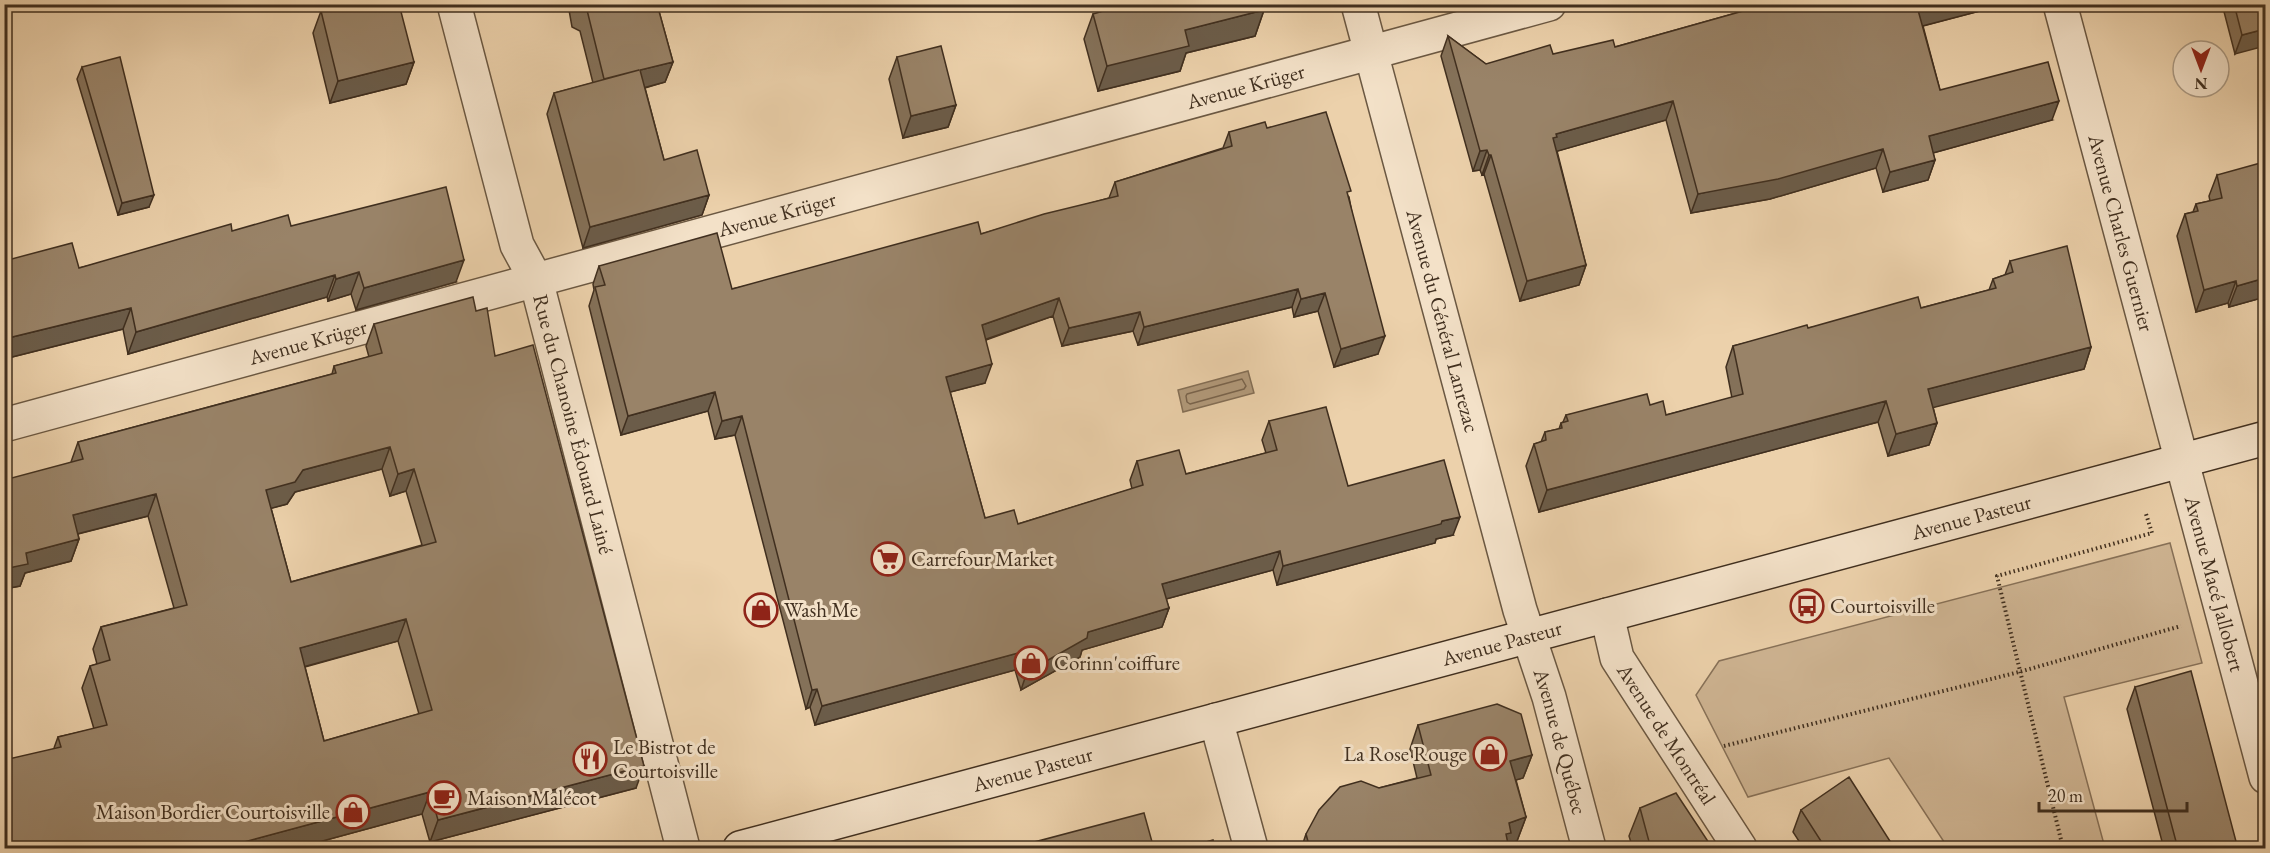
<svg xmlns="http://www.w3.org/2000/svg" width="2270" height="853" viewBox="0 0 2270 853" font-family="'EB Garamond',serif">
	<style>
		.green { fill: #cfb593; stroke: #887259; stroke-width: 1.5 }
		.water { fill: #b29a7b; stroke: #846f56; stroke-width: 1.5 }
		.lines { fill: none; stroke-linecap: round; stroke-linejoin: round }
		.shore { stroke: #79644d; stroke-width: 1.5 }
		.minor-casing { stroke: #6b5842; stroke-width: 36 }
		.secondary-casing { stroke: #402f1f; stroke-width: 36 }
		.path { stroke: #402f1f; stroke-width: 4; stroke-dasharray: 1.5 3; stroke-linecap: butt }
		.minor { stroke: #f3e1c8; stroke-width: 33 }
		.secondary { stroke: #f3e1c8; stroke-width: 33 }
		.wall { fill: #847159; stroke: #402f1f; stroke-width: 1.5; fill-rule: evenodd }
		.shaded-wall { fill: #6b5c49; stroke: #402f1f; stroke-width: 1.5 }
		.building { fill: #998368; stroke: #402f1f; stroke-width: 1.5; fill-rule: evenodd }
		.labels { text-anchor: middle; stroke-width: 6; stroke-linejoin: round; paint-order: stroke }
		.street-label { font-size: 21px; fill: #402f1f; stroke: #f3e1c8 }
		.poi-label { font-size: 21px; fill: #402f1f; stroke: #f3e1c8; text-anchor: start }
	</style>
	<rect width="100%" height="100%" fill="#ecd1ab"/>
	<filter id="stains"><feTurbulence type="fractalNoise" baseFrequency=".00333" numOctaves="4"/><feColorMatrix values="0 0 0 0 .2 0 0 0 0 .09 0 0 0 0 .02 0 0 0 .5 -.17"/></filter>
	<radialGradient id="worn" r=".72"><stop offset=".6" stop-color="#630" stop-opacity="0"/><stop offset="1" stop-color="#630" stop-opacity=".3"/></radialGradient>
	<!-- green -->
	<path class="green" d="M2170,543L2202,663L2064,697L2105,848H1948L1889,758L1748,797L1696,695L1719,661Z"/>
	<!-- water -->
	<path class="water" d="M1248,371L1254,393L1183,412L1178,390Z"/>
	<g class="lines">
		<!-- shore -->
		<path class="shore" d="M1242,379L1246,386L1244,389L1190,404L1187,402L1186,396L1187,394Z"/>
		<!-- minor casing -->
		<g class="minor-casing">
			<g id="minor">
				<path id="s1" d="M454,4L517,245L536,280L683,848"/>
				<path id="s2" d="M1358,4L1520,610L1549,697L1589,848"/>
				<path id="s3" d="M2060,4L2266,777"/>
				<path id="s4" d="M4,425L1549,4"/>
				<path id="s5" d="M1607,615L1617,658L1740,848"/>
				<path d="M1216,720L1251,848"/>
			</g>
		</g>
		<!-- secondary casing -->
		<g class="secondary-casing">
			<g id="secondary">
				<path id="s6" d="M740,848L2266,438"/>
			</g>
		</g>
		<!-- path -->
		<path class="path" d="M1724,746L2019,672L2181,626
			M2063,848L1997,576L2152,533L2146,514"/>
		<!-- minor -->
		<use href="#minor" class="minor"/>
		<!-- secondary -->
		<use href="#secondary" class="secondary"/>
	</g>
	<!-- wall -->
	<path class="wall" d="M571,4H657L673,62L665,82L645,88L664,160L709,195L702,215L583,248L547,114L554,93L593,83L580,31L572,27L569,10Z
		M1768,4H1999V6L1923,26L1940,90L2052,120L1933,153L1935,160L1928,180L1883,192L1876,168L1770,199L1691,213L1666,120L1557,151L1586,265L1579,285L1520,301L1484,174L1482,175L1480,170L1473,171L1441,56L1448,36L1486,64L1615,47Z
		M2222,4H2265L2235,54Z
		M1264,10L1255,36L1186,53L1180,71L1098,91L1084,39L1093,14Z
		M321,11L414,62L406,84L330,103L313,33Z
		M897,57L956,105L948,127L903,138L889,79Z
		M82,67L149,207L118,215L77,79Z
		M1267,128L1349,197L1378,354L1334,367L1318,311L1294,317L1292,307L1138,345L1133,331L1062,346L1053,316L986,340L985,383L950,392L985,518L1018,524L1132,489L1130,480L1137,461L1186,474L1266,453L1262,440L1269,421L1348,486L1453,535L1436,539L1435,543L1277,585L1273,570L1166,599L1169,608L1162,627L1082,650L1080,657L1021,690L1015,670L815,725L810,707L806,709L735,435L715,439L708,411L621,435L589,306L594,290L593,284L599,266L732,289L981,234L1109,198L1115,182L1223,148L1229,132Z
		M2217,175L2265,297L2229,307L2228,303L2196,312L2177,236L2185,214L2193,212L2196,204L2210,201L2209,196Z
		M291,226L456,282L356,310L351,294L328,301L327,297L128,354L123,329L4,359V261L79,268L232,231Z
		M2010,261L2091,347L2084,369L1933,407L1937,423L1929,445L1888,456L1878,422L1539,512L1526,466L1534,444L1541,442L1545,432L1559,429L1561,423L1563,422L1566,415L1650,405L1666,415L1732,398L1726,367L1733,346L1808,328L1921,308L1989,290L1993,279L2005,275Z
		M476,311L495,356L636,788L430,842L422,814L293,849H4L54,748L58,737L94,729L82,688L90,666L97,664L93,649L101,627L174,608L148,516L78,534L79,539L71,561L25,573L20,586L4,589L71,462L78,442L332,374L334,366L369,357L366,346L374,324ZM382,469L390,496L406,491L422,545L291,582L271,508L287,504L295,492ZM398,641L419,714L324,741L305,667Z
		M2135,687L2238,849H2164L2127,709Z
		M1418,725L1532,755L1523,778L1516,780L1526,817L1517,841L1508,844L1509,849H1301L1306,834L1379,788L1417,778L1410,749Z
		M1640,808L1713,849H1633L1629,836Z
		M1801,810L1895,849H1804L1793,832Z"/>
	<!-- shaded-wall -->
	<path class="shaded-wall" d="M1938,4H1999V6L1911,29L1918,10Z
		M1264,10L1255,36L1186,53L1180,71L1098,91L1107,66L1185,30Z
		M2265,29V46L2235,54L2242,35Z
		M414,62L406,84L330,103L338,81Z
		M673,62L665,82L632,91L640,70Z
		M1673,101L1666,120L1551,153L1553,138L1556,134Z
		M2059,101L2052,120L1922,156L1929,136Z
		M956,105L948,127L903,138L911,116Z
		M1883,149L1876,168L1770,199L1691,213L1698,194Z
		M1487,150L1480,170L1473,171L1480,151Z
		M1489,155H1491L1484,174L1482,175Z
		M1935,160L1928,180L1883,192L1890,172Z
		M154,195L149,207L118,215L122,203Z
		M709,195L702,215L583,248L590,227Z
		M464,260L456,282L356,310L364,288Z
		M1586,265L1579,285L1520,301L1527,281Z
		M359,272L351,294L328,301L336,279Z
		M335,275L327,297L128,354L136,332Z
		M2265,278V297L2229,307L2237,286Z
		M2236,281L2228,303L2196,312L2204,290Z
		M1298,289L1292,307L1138,345L1144,327Z
		M1325,293L1318,311L1294,317L1301,299Z
		M1059,298L1053,316L975,343L982,325Z
		M131,308L123,329L4,359V339Z
		M1140,312L1133,331L1062,346L1069,328Z
		M1385,336L1378,354L1334,367L1341,349Z
		M2091,347L2084,369L1920,411L1928,389Z
		M992,364L985,383L939,395L946,377Z
		M715,392L708,411L621,435L628,416Z
		M1886,401L1878,422L1539,512L1547,490Z
		M742,416L735,435L715,439L722,421Z
		M1937,423L1929,445L1888,456L1896,434Z
		M390,447L382,469L295,492L287,504L258,512L266,490L303,470Z
		M414,469L406,491L390,496L398,474Z
		M156,494L148,516L65,537L73,515Z
		M1460,517L1453,535L1436,539L1435,543L1277,585L1283,566L1442,521Z
		M79,539L71,561L25,573L20,586L4,589V569L26,553Z
		M1280,551L1273,570L1155,602L1162,584Z
		M1169,608L1162,627L1082,650L1080,657L1021,690L1027,672L1088,632Z
		M406,619L398,641L292,670L300,648Z
		M1022,652L1015,670L815,725L822,706Z
		M817,689L810,707L806,709L812,690Z
		M1532,755L1523,778L1502,784L1510,761Z
		M644,766L636,788L430,842L438,820Z
		M430,792L422,814L293,849H242L244,842Z
		M1526,817L1517,841L1507,844L1500,849L1509,823Z"/>
	<!-- building -->
	<path class="building" d="M347,4H399L414,62L338,81L321,11Z
		M579,4H657L673,62L640,70L664,160L697,150L709,195L590,227L554,93L639,70L604,79L587,10L580,6Z
		M1127,4H1265L1264,10L1185,30L1189,46L1107,66L1093,14Z
		M1768,4H1938L1918,10L1940,90L2048,62L2059,101L1929,136L1935,160L1890,172L1883,149L1778,179L1698,194L1673,101L1556,134L1557,137L1553,138L1586,265L1527,281L1491,155H1489L1487,150L1480,151L1448,36L1486,64L1550,45L1553,54L1613,40L1615,47Z
		M2234,4H2265V29L2242,35Z
		M941,46L956,105L911,116L897,57Z
		M120,57L154,195L122,203L82,67Z
		M1326,112L1351,191L1347,192L1385,336L1341,349L1325,293L1301,299L1298,289L1144,327L1140,312L1069,328L1059,298L982,325L992,364L946,377L985,518L1014,510L1018,524L1143,485L1137,461L1179,450L1186,474L1277,450L1269,421L1326,407L1348,486L1444,460L1460,517L1442,521L1441,524L1283,566L1280,551L1162,584L1169,608L1088,632L1087,638L1027,672L1022,652L822,706L817,689L812,690L742,416L722,421L715,392L628,416L595,287L605,285L599,266L717,233L732,289L978,222L981,234L1044,214L1118,196L1115,182L1232,146L1229,132L1265,122L1267,128Z
		M2264,162L2265,169V278L2237,286L2236,281L2204,290L2185,214L2198,211L2196,204L2222,198L2217,175Z
		M446,187L464,260L364,288L359,272L336,279L335,275L136,332L131,308L4,339V274L5,273L4,261L72,243L79,268L231,224L232,231L288,215L291,226Z
		M2067,246L2091,347L1928,389L1937,423L1896,434L1886,401L1547,490L1534,444L1546,440L1545,432L1562,428L1561,423L1568,421L1566,415L1647,394L1650,405L1663,401L1666,415L1743,394L1733,346L1807,325L1808,328L1918,297L1921,308L1996,288L1993,279L2013,272L2010,261Z
		M473,297L476,311L487,308L495,356L533,345L644,766L438,820L430,792L244,842L247,849H4V760L61,747L58,737L107,725L90,666L110,660L101,627L187,605L156,494L73,515L79,539L26,553L28,564L4,569V480L83,459L78,442L336,373L334,366L382,353L374,324ZM390,447L398,474L414,469L436,542L291,582L266,490L295,482L303,470ZM406,619L432,710L324,741L300,648Z
		M2191,671L2238,849H2178L2135,687Z
		M1497,704L1521,714L1532,755L1510,761L1526,817L1509,823L1511,833L1506,834L1509,849H1310L1306,834L1319,810L1340,787L1361,781L1379,788L1431,775L1418,725Z
		M1849,777L1895,849H1826L1801,810Z
		M1676,793L1713,849H1651L1640,808Z
		M1144,813L1154,849H1008Z
		M1213,840L1215,849H1182Z"/>
	<!-- icons -->
	<defs>
		<g id="supermarket-ring" transform="scale(1.725)"><circle r="9.5" fill="#f3e1c8" stroke="#8f2418" stroke-width="1.5"/><path d="M-6-5.5h2.5l.6 2H6L4.5 2H-2.5L-4.4-4H-6ZM-1.5 3.2a1.3 1.3 0 1 0 .1 0ZM3 3.2a1.3 1.3 0 1 0 .1 0Z" fill="#8f2418"/></g>
		<g id="bus-ring" transform="scale(1.725)"><circle r="9.5" fill="#f3e1c8" stroke="#8f2418" stroke-width="1.5"/><path d="M-5-6H5V4H4V6H2V4H-2V6H-4V4H-5ZM-3.5-4V0h7V-4ZM-3.5 1.2v1.5H-2V1.2ZM2 1.2v1.5H3.5V1.2Z" fill="#8f2418"/></g>
		<g id="shop-ring" transform="scale(1.725)"><circle r="9.5" fill="#f3e1c8" stroke="#8f2418" stroke-width="1.5"/><path d="M-5-2.5h2.3a2.7 3.5 0 0 1 5.4 0H5L5.5 6h-11ZM-1.5-2.5h3a1.5 2.3 0 0 0-3 0Z" fill="#8f2418"/></g>
		<g id="restaurant-ring" transform="scale(1.725)"><circle r="9.5" fill="#f3e1c8" stroke="#8f2418" stroke-width="1.5"/><path d="M-5-6h1v4h1v-4h1v4h1v-4h1v5L-1.5 .5V6h-2V.5L-5-1ZM5-6V6H3V1.5H1.5Q1.5-4 5-6Z" fill="#8f2418"/></g>
		<g id="cafe-ring" transform="scale(1.725)"><circle r="9.5" fill="#f3e1c8" stroke="#8f2418" stroke-width="1.5"/><path d="M-5.5-4.5H6V0H3Q3 3.5 0 3.5H-2.5Q-5.5 3.5-5.5 0ZM3-3.2v2h1.7v-2ZM-6 4.5H4V6H-6Z" fill="#8f2418"/></g>
	</defs>
	<g fill-rule="evenodd">
		<use href="#supermarket-ring" x="888" y="559"/>
		<use href="#bus-ring" x="1807" y="606"/>
		<use href="#shop-ring" x="761" y="610"/>
		<use href="#shop-ring" x="1031" y="663"/>
		<use href="#shop-ring" x="1490" y="754"/>
		<use href="#restaurant-ring" x="590" y="759"/>
		<use href="#cafe-ring" x="444" y="798"/>
		<use href="#shop-ring" x="353" y="812"/>
	</g>
	<g class="labels">
		<!-- street labels -->
		<g class="street-label">
			<text dy="7" stroke="none"><textPath href="#s4" startOffset="1287">Avenue Krüger</textPath></text>
			<text dy="7" stroke="none"><textPath href="#s4" startOffset="801">Avenue Krüger</textPath></text>
			<text dy="7" stroke="none"><textPath href="#s3" startOffset="237">Avenue Charles Guernier</textPath></text>
			<text dy="7" stroke="none"><textPath href="#s2" startOffset="328">Avenue du Général Lanrezac</textPath></text>
			<text dy="7" stroke="none"><textPath href="#s4" startOffset="315">Avenue Krüger</textPath></text>
			<text dy="7" stroke="none"><textPath href="#s1" startOffset="438">Rue du Chanoine Édouard Lainé</textPath></text>
			<text dy="7" stroke="none"><textPath href="#s6" startOffset="1275">Avenue Pasteur</textPath></text>
			<text dy="7" stroke="none"><textPath href="#s3" startOffset="600">Avenue Macé Jallobert</textPath></text>
			<text dy="7" stroke="none"><textPath href="#s6" startOffset="789">Avenue Pasteur</textPath></text>
			<text dy="7" stroke="none"><textPath href="#s5" startOffset="135">Avenue de Montréal</textPath></text>
			<text dy="7" stroke="none"><textPath href="#s2" startOffset="765">Avenue de Québec</textPath></text>
			<text dy="7" stroke="none"><textPath href="#s6" startOffset="303">Avenue Pasteur</textPath></text>
		</g>
		<!-- poi labels -->
		<g class="poi-label">
			<text x="911" y="566">Carrefour Market</text>
			<text x="1830" y="613">Courtoisville</text>
			<text x="784" y="617">Wash Me</text>
			<text x="1054" y="670">Corinn'coiffure</text>
			<text x="613" y="754">Le Bistrot de<tspan x="613" dy="24">Courtoisville</tspan></text>
			<text x="1467" y="761" text-anchor="end">La Rose Rouge</text>
			<text x="467" y="805">Maison Malécot</text>
			<text x="330" y="819" text-anchor="end">Maison Bordier Courtoisville</text>
		</g>
	</g>
	<!-- margin -->
	<rect width="2270" height="853" fill="none" stroke="#ecd1ab" stroke-width="24"/>
	<rect x="6" y="6" width="2258" height="841" fill="none" stroke="#402f1f" stroke-width="3"/>
	<rect x="12" y="12" width="2246" height="829" fill="none" stroke="#402f1f" stroke-width="1.5"/>
	<!-- north arrow -->
	<g transform="translate(2201 69) rotate(180)"><circle r="28" fill="#f3e1c8" stroke="#ab9a84" stroke-width="1.5"/>
	<path d="M0-4.5L10 22L0 15L-10 22Z" fill="#8f2418"/>
	<text y="-9" font-size="16" font-weight="bold" text-anchor="middle" fill="#402f1f">N</text>
	</g>
	<!-- scale -->
	<path d="M2039 802v9h148v-9" fill="none" stroke="#402f1f" stroke-width="3"/>
	<text x="2048" y="802" font-size="18" fill="#402f1f" stroke="#f3e1c8" stroke-width="4.5" paint-order="stroke">20 m</text>
	<rect width="100%" height="100%" filter="url(#stains)"/>
	<rect width="100%" height="100%" fill="url(#worn)"/>
</svg>
